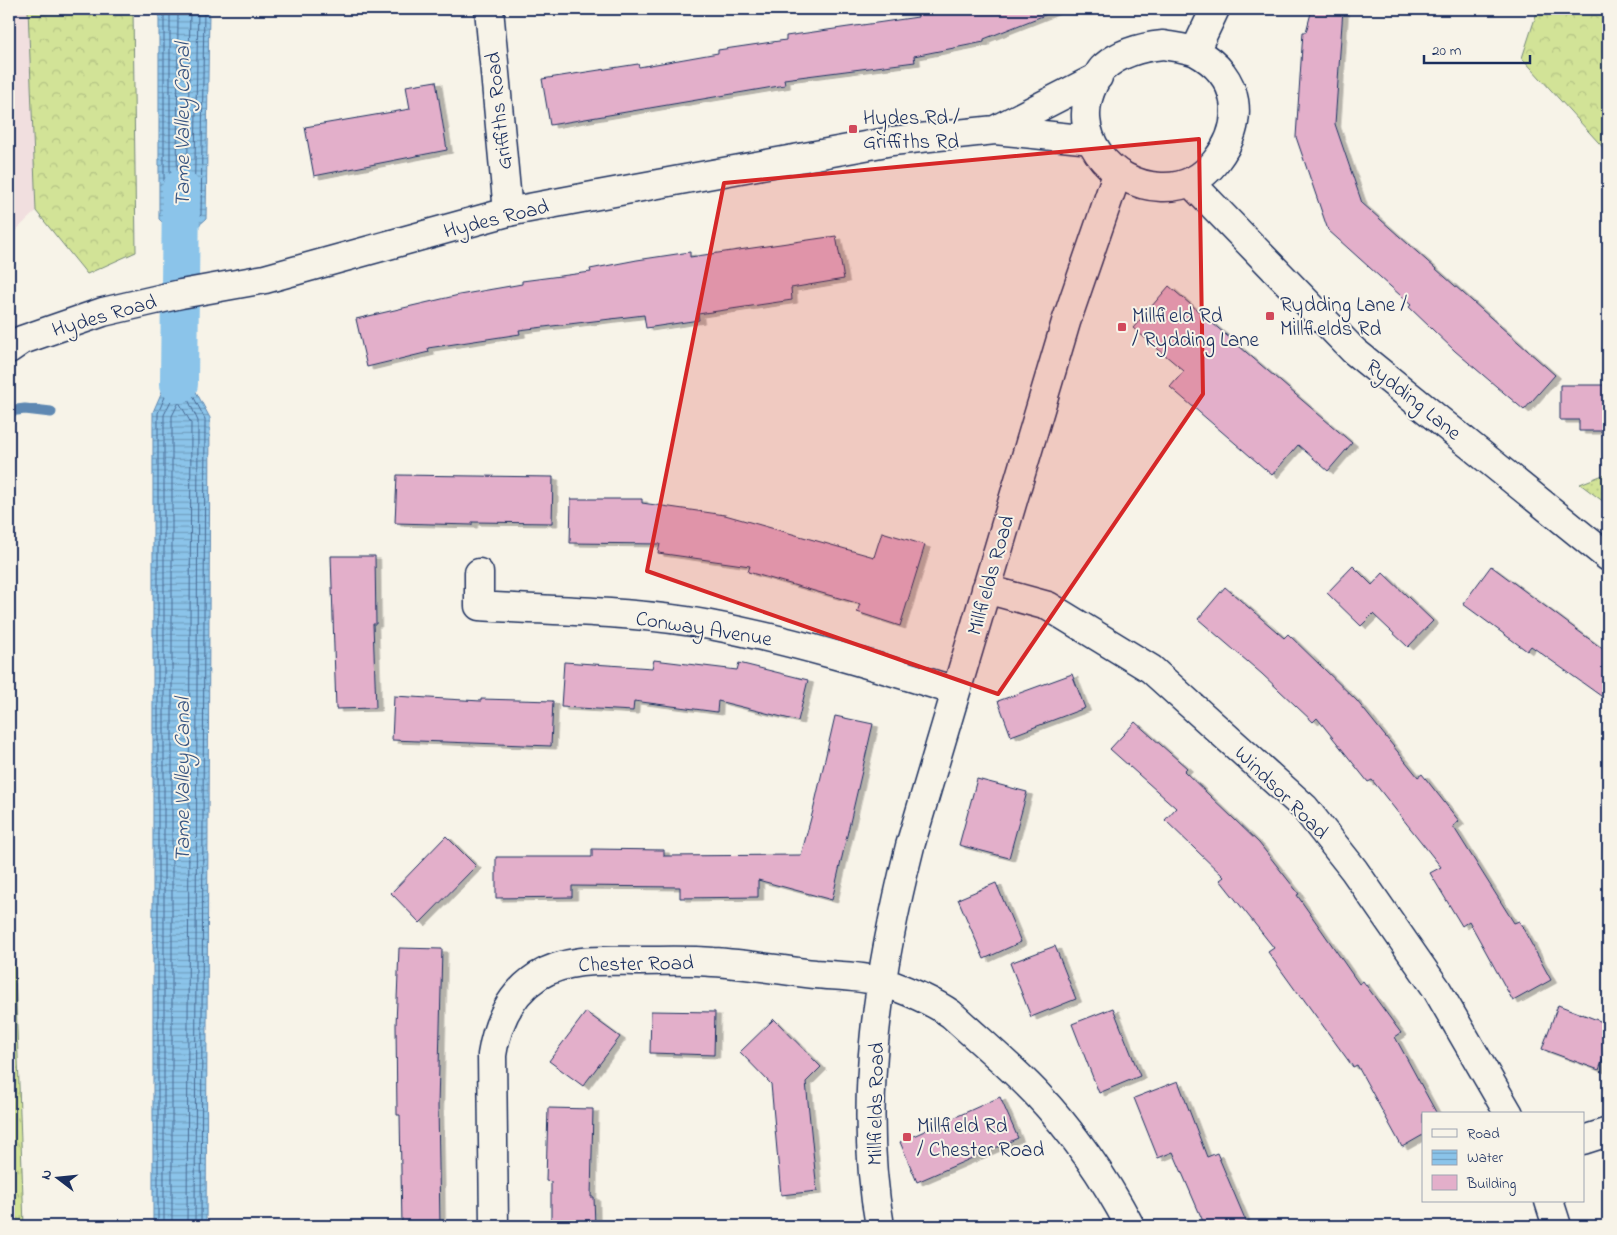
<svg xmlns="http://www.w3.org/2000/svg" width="1617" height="1235" viewBox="0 0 1617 1235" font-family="'Indie Flower',sans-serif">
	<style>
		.built { fill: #f1dfdf }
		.grass { fill: url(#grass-dots); stroke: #76897a }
		.forest { fill: url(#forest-crowns); stroke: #76897a }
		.park { fill: url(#park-tufts); stroke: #76897a }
		.water { fill: url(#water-rules); stroke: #5e88b2 }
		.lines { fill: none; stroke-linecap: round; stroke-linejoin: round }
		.shore { stroke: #486b96; stroke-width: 1 }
		.stream { stroke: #5e88b2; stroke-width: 11 }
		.canal { stroke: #8bc4ea; stroke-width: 38 }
		.building { fill: #e3afca; stroke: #1b2f5e; filter: url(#shadow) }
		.street-casing { stroke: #1b2f5e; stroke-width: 31 }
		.secondary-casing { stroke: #1b2f5e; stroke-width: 31 }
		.street { stroke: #f7f3e8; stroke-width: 28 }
		.secondary { stroke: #f7f3e8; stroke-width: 28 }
		.marked { fill: #d62828; fill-opacity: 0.2; stroke: #d62828; stroke-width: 4; stroke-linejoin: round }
		.poi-dot { fill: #d1495b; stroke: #f7f3e8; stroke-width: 2 }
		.labels { text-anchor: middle; stroke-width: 4; stroke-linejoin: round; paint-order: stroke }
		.street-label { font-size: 21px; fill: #1b2f5e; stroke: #f7f3e8 }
		.poi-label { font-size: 21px; fill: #1b2f5e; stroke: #f7f3e8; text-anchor: start }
		.water-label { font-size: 22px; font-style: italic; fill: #375481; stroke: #f7f3e8 }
	</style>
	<defs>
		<pattern id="grass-dots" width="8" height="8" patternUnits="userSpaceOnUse" patternTransform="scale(1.25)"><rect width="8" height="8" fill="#d2e397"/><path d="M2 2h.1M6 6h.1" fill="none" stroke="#b4c385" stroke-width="1.8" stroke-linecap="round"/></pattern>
		<pattern id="forest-crowns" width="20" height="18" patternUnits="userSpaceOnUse" patternTransform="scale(1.25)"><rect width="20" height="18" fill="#d2e397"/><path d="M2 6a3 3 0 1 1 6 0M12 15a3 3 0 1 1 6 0" fill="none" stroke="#b4c385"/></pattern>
		<pattern id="park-tufts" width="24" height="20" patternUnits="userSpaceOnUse" patternTransform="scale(1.25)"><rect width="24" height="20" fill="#d2e397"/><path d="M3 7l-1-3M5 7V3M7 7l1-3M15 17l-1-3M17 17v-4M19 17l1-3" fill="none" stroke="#b4c385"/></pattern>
		<pattern id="water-rules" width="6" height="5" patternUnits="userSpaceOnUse" patternTransform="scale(1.25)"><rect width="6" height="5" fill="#8bc4ea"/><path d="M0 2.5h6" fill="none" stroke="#71a0c1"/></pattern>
		<filter id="shadow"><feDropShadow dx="5.5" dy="3" stdDeviation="0" flood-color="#0004"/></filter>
	</defs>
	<rect width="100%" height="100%" fill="#f7f3e8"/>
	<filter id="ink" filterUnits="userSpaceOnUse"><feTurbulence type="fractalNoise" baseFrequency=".02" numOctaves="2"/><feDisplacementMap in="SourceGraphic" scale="10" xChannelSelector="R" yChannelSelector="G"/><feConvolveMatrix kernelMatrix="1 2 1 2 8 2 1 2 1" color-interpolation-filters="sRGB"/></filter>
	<g filter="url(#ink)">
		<!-- built -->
		<path class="built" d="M9,9H28L36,211L9,237Z"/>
		<!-- grass -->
		<path class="grass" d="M1608,473V505L1580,484Z"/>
		<!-- forest -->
		<path class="forest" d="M28,9H133L136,252L87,274L36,211Z
			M1538,9H1608V153L1522,58Z"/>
		<!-- park -->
		<path class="park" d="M9,913L15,972L24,1226H9Z"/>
		<!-- water -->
		<path class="water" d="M159,9H209L206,219L181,241L159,219Z
			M179,333L193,350V386L210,418L206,1226H153V412L166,382L168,350Z"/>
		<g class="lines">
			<!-- shore -->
			<path class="shore" d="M164,9V216L181,233L201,215L204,9
				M170,9V213L181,224L194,212L198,9
				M178,9L177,210L182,214L187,209L190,9
				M158,1226V413L171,383L173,352L180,344L188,352L189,388L205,419L201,1226
				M164,1226V415L180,382L198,421L195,1226
				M172,1226V416L179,402L191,423L187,1226"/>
			<!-- stream -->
			<path class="stream" d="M9,411L25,409L51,412"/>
			<!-- canal -->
			<path class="canal" d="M179,384L181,189"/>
		</g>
		<!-- building -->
		<path class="building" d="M916,9H1055V11L984,39V42L914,56L915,62L784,79L785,85L550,125L542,79L638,64L639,67L718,53V50L786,40V36L918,17Z
			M1312,9H1343L1335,124L1362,203L1555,375L1524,410L1455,351L1409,307L1411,305L1328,230L1296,137L1303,32H1306Z
			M436,81L447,150L314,176L305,127L410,109L406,86Z
			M836,236L844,279L791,288L792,300L698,314L699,320L646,328L644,315L519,330L520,334L428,348L429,352L367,367L356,319L459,295L522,284V281L591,272L590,269L637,260L690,252V257Z
			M1169,286L1352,443L1328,471L1298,445L1272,475L1170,387L1184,371L1133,328Z
			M1560,385H1608V431H1579V420H1560Z
			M397,475L553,477L552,523L472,522V525L395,523Z
			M571,499H642V503L725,515L874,557L882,532L925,545L900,626L857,612L860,604L748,572L750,566L658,553L660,544L570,543Z
			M331,556H375L376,624H373L376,708L336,709Z
			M1353,566L1372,585L1383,573L1433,621L1408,647L1373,614L1361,626L1327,593Z
			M1491,566L1608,653V701L1531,646L1527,651L1463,604Z
			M1225,587L1284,638L1288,634L1357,701L1418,777L1422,774L1459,821L1453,826L1514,923L1519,921L1551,980L1513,1001L1469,921L1462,926L1430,873L1441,867L1372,780L1368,782L1317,718L1313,722L1262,674L1198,619Z
			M654,660L737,670L739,663L808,680L798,721L718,701L717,712L634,701L633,711L561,707L564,662L652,668Z
			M1072,674L1085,708L1011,736L998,701Z
			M394,696L481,701V699L553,701L551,746L392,740Z
			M835,716L873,724L832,900L758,880V897L680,898V887L572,886V897L496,898V857H592V849L664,850V856L801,855L814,807Z
			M1135,722L1187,768L1184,771L1259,843L1299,894L1297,895L1359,984L1363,981L1401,1033L1395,1037L1437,1114H1423V1135L1402,1147L1357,1065L1353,1067L1302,997L1301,998L1268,952L1274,948L1220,880L1224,877L1165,820L1176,808L1110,749Z
			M977,779L1027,792L1009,858L959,845Z
			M446,836L476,866L420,923L391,893Z
			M996,883L1021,942L984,959L958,899Z
			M1055,946L1076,999L1031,1017L1010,963Z
			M399,948L442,949L438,1106L440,1226H402L400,1115H397L396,1025Z
			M1558,1005L1608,1024V1044L1599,1070L1542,1049Z
			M1113,1008L1140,1076L1099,1093L1072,1024Z
			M651,1011L715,1012L714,1055L650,1053Z
			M586,1012L620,1037L583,1086L549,1061Z
			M774,1019L821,1067L806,1082L817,1191L781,1195L771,1084L740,1052Z
			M1178,1081L1207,1157L1217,1153L1248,1226H1205L1173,1152L1158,1158L1134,1098Z
			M1000,1097L1018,1138L917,1182L900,1142Z
			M548,1108L593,1109L591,1197H594L595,1226H551V1182L546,1181Z"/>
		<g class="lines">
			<!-- street casing -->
			<g class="street-casing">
				<path id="street" d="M489,9L508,212
					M479,573V606C555,611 635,611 710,625C794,641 875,666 956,691
					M986,589L1048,606L1151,669L1305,808L1354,870L1436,988L1509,1114
					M1583,1140L1608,1132
					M1549,1201L1557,1226
					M494,1226L492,1055C497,1023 510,994 538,976C569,957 607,961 641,961C665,961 690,960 713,962C747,964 781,970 815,974C837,976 862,976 883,982C906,990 931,1000 951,1014C979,1040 1009,1065 1035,1092C1072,1131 1105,1178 1130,1226
					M880,1226C857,1100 879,969 910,846L1066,322L1117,174"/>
			</g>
			<!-- secondary casing -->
			<g class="secondary-casing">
				<path id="secondary" d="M1163,45C1173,47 1187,48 1196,52C1241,76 1246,123 1216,161C1202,179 1184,188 1161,187C1109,185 1068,133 1094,83C1097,78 1099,71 1104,67C1120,53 1142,47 1163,45Z
					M1195,51L1215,9
					M995,130L1098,77
					M1191,183L1354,351L1608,557
					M9,349L22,340L103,312L181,294L265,279L508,212L598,195L892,141L995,130L1091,140"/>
			</g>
			<!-- street -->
			<use href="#street" class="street"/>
			<!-- secondary -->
			<use href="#secondary" class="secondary"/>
		</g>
	</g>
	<!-- marked area -->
	<path class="marked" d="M1199,139L1203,394L998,694L647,571L724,183Z"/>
	<!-- markers -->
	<g class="poi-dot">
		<rect x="848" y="124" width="10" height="10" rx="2.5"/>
		<rect x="1265" y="311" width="10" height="10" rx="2.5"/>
		<rect x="1117" y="322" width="10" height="10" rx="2.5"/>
		<rect x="902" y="1132" width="10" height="10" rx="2.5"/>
	</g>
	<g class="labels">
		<!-- street labels -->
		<g class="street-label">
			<text transform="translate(498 111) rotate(-96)" y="7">Griffiths Road</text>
			<text transform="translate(496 218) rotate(-14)" y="7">Hydes Road</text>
			<text transform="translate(104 315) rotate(-16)" y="7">Hydes Road</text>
			<text transform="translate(1414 399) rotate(39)" y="7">Rydding Lane</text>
			<text transform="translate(990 575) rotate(-74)" y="7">Millfields Road</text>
			<text transform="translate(704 628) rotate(9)" y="7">Conway Avenue</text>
			<text transform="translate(1282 792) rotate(45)" y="7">Windsor Road</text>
			<text transform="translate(636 963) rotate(-1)" y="7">Chester Road</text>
			<text transform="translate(875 1104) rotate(-89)" y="7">Millfields Road</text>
		</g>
		<!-- poi labels -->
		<g class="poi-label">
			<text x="863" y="124">Hydes Rd /<tspan x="863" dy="24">Griffiths Rd</tspan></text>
			<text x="1280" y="311">Rydding Lane /<tspan x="1280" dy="24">Millfields Rd</tspan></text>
			<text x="1132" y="322">Millfield Rd<tspan x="1132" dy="24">/ Rydding Lane</tspan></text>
			<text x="917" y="1132">Millfield Rd<tspan x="917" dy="24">/ Chester Road</tspan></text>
		</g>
		<!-- water labels -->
		<g class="water-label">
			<text transform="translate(181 125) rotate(-90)" y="8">Tame Valley Canal</text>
			<text transform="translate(181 780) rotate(-90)" y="8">Tame Valley Canal</text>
		</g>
	</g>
	<!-- margin -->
	<rect width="1617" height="1235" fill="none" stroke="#f7f3e8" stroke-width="30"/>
	<rect x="15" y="15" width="1587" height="1205" fill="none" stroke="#1b2f5e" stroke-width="2" filter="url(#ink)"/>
	<!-- legend -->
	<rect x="1422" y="1112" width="162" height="90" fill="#f7f3e8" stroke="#9fa5b1"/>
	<rect x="1432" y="1129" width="25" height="8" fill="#f7f3e8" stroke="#9fa5b1"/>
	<text x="1467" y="1138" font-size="15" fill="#1b2f5e">Road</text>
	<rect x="1432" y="1150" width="25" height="15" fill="url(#water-rules)" stroke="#9fa5b1"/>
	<text x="1467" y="1162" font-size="15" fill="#1b2f5e">Water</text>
	<rect x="1432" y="1175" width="25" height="15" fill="#e3afca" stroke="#9fa5b1"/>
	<text x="1467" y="1188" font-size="15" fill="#1b2f5e">Building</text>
	<!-- north arrow -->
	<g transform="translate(58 1178) rotate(286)" stroke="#f7f3e8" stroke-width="4" paint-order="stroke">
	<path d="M0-4L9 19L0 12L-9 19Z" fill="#1b2f5e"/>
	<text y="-8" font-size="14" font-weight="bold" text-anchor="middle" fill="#1b2f5e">N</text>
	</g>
	<!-- scale -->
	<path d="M1424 55v8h106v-8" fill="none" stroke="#1b2f5e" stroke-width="2.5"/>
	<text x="1432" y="55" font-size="15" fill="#1b2f5e" stroke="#f7f3e8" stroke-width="4" paint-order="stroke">20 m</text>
</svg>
